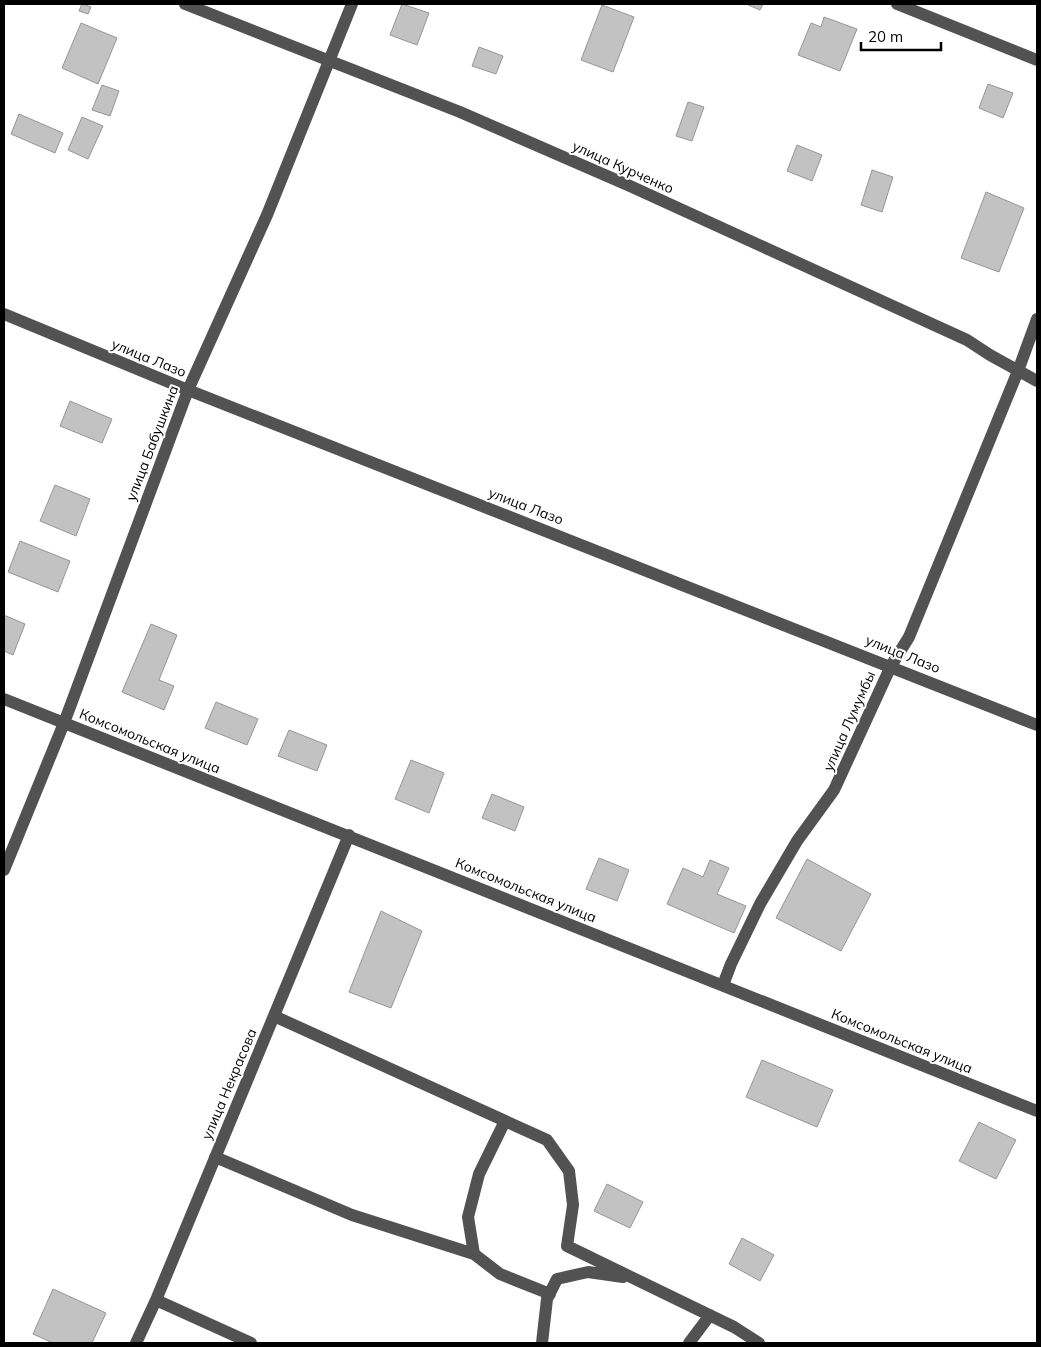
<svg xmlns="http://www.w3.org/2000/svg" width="1041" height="1347" viewBox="0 0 1041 1347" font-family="Mulish,sans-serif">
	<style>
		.building { fill: #c2c2c2; stroke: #969696 }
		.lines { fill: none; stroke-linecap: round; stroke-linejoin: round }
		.minor { stroke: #525252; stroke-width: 12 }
		.labels { text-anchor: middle; stroke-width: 4; stroke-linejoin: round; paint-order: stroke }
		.street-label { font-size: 14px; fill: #000; stroke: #fff }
	</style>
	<rect width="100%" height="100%" fill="#fff"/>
	<!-- building -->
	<path class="building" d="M82,4L91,7L88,14L79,11Z
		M402,4L429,13L417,45L390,35Z
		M746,4H763L760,10Z
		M602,5L634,17L613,72L581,60Z
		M824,17L857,29L840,71L798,55L811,23L821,27Z
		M81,23L117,38L98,84L62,68Z
		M479,47L503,56L496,74L472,66Z
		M988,84L1013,93L1003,118L979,108Z
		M102,85L119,91L110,116L92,110Z
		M688,102L704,107L692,141L676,136Z
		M19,114L63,133L55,153L11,134Z
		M82,117L103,126L88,159L68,150Z
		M797,145L822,155L812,181L787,171Z
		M872,170L893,177L882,212L861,205Z
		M986,192L1024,208L999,272L961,258Z
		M70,401L112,419L102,443L60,426Z
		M55,485L90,499L76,536L40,521Z
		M20,541L70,561L58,592L8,572Z
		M4,615L25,624L13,655L4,651Z
		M151,624L177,635L159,680L174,686L164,710L122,692Z
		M216,702L258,719L247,745L205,728Z
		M289,730L327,745L317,771L278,756Z
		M411,760L444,773L429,813L395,799Z
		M492,794L524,807L515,831L482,818Z
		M599,858L629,870L617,901L586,889Z
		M807,859L871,894L841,951L776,918Z
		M710,860L729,868L717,894L746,906L734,933L667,904L683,868L703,877Z
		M381,911L422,931L391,1008L349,992Z
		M762,1060L833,1090L817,1127L746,1097Z
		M979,1122L1016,1140L996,1179L959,1161Z
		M607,1184L643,1202L630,1228L594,1211Z
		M742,1238L774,1255L760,1281L729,1264Z
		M53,1289L106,1313L92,1343H53L33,1334Z"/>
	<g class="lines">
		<!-- minor -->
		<path class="minor" d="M185,4L460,112L630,186L967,340L990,355L1037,381
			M897,4L1037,60
			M4,314L188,390L1037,725
			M4,699L1037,1111
			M4,870L64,723L188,390L267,215L352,4
			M723,985L731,964L760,904L797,841L834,790L891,666L909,637L1018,371L1037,319
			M274,1016L547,1140L569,1171L573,1205L567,1246L734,1327L759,1343
			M505,1121L479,1174L468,1217L474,1254L500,1274L550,1294
			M215,1157L352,1215L474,1254
			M156,1300L251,1343
			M136,1343L156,1300L349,835
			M542,1343L547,1299L557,1279L588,1272L623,1277
			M689,1343L710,1315"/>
	</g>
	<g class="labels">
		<!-- street labels -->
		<g class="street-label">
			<text transform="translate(623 167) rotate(24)" y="5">улица Курченко</text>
			<text transform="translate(149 358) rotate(22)" y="5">улица Лазо</text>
			<text transform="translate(152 443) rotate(-69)" y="5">улица Бабушкина</text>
			<text transform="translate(526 506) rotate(21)" y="5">улица Лазо</text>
			<text transform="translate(903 654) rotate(22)" y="5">улица Лазо</text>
			<text transform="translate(849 721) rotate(-66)" y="5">улица Лумумбы</text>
			<text transform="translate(150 741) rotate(22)" y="5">Комсомольская улица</text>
			<text transform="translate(526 890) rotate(22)" y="5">Комсомольская улица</text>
			<text transform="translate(902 1041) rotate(22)" y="5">Комсомольская улица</text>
			<text transform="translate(229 1084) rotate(-67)" y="5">улица Некрасова</text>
		</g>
	</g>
	<!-- border -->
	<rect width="1041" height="1347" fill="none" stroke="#000000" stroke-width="10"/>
	<!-- scale -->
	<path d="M861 42v8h80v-8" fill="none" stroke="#000000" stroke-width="2.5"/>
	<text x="868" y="42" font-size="15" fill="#000000" stroke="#ffffff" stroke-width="4" paint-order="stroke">20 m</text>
</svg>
